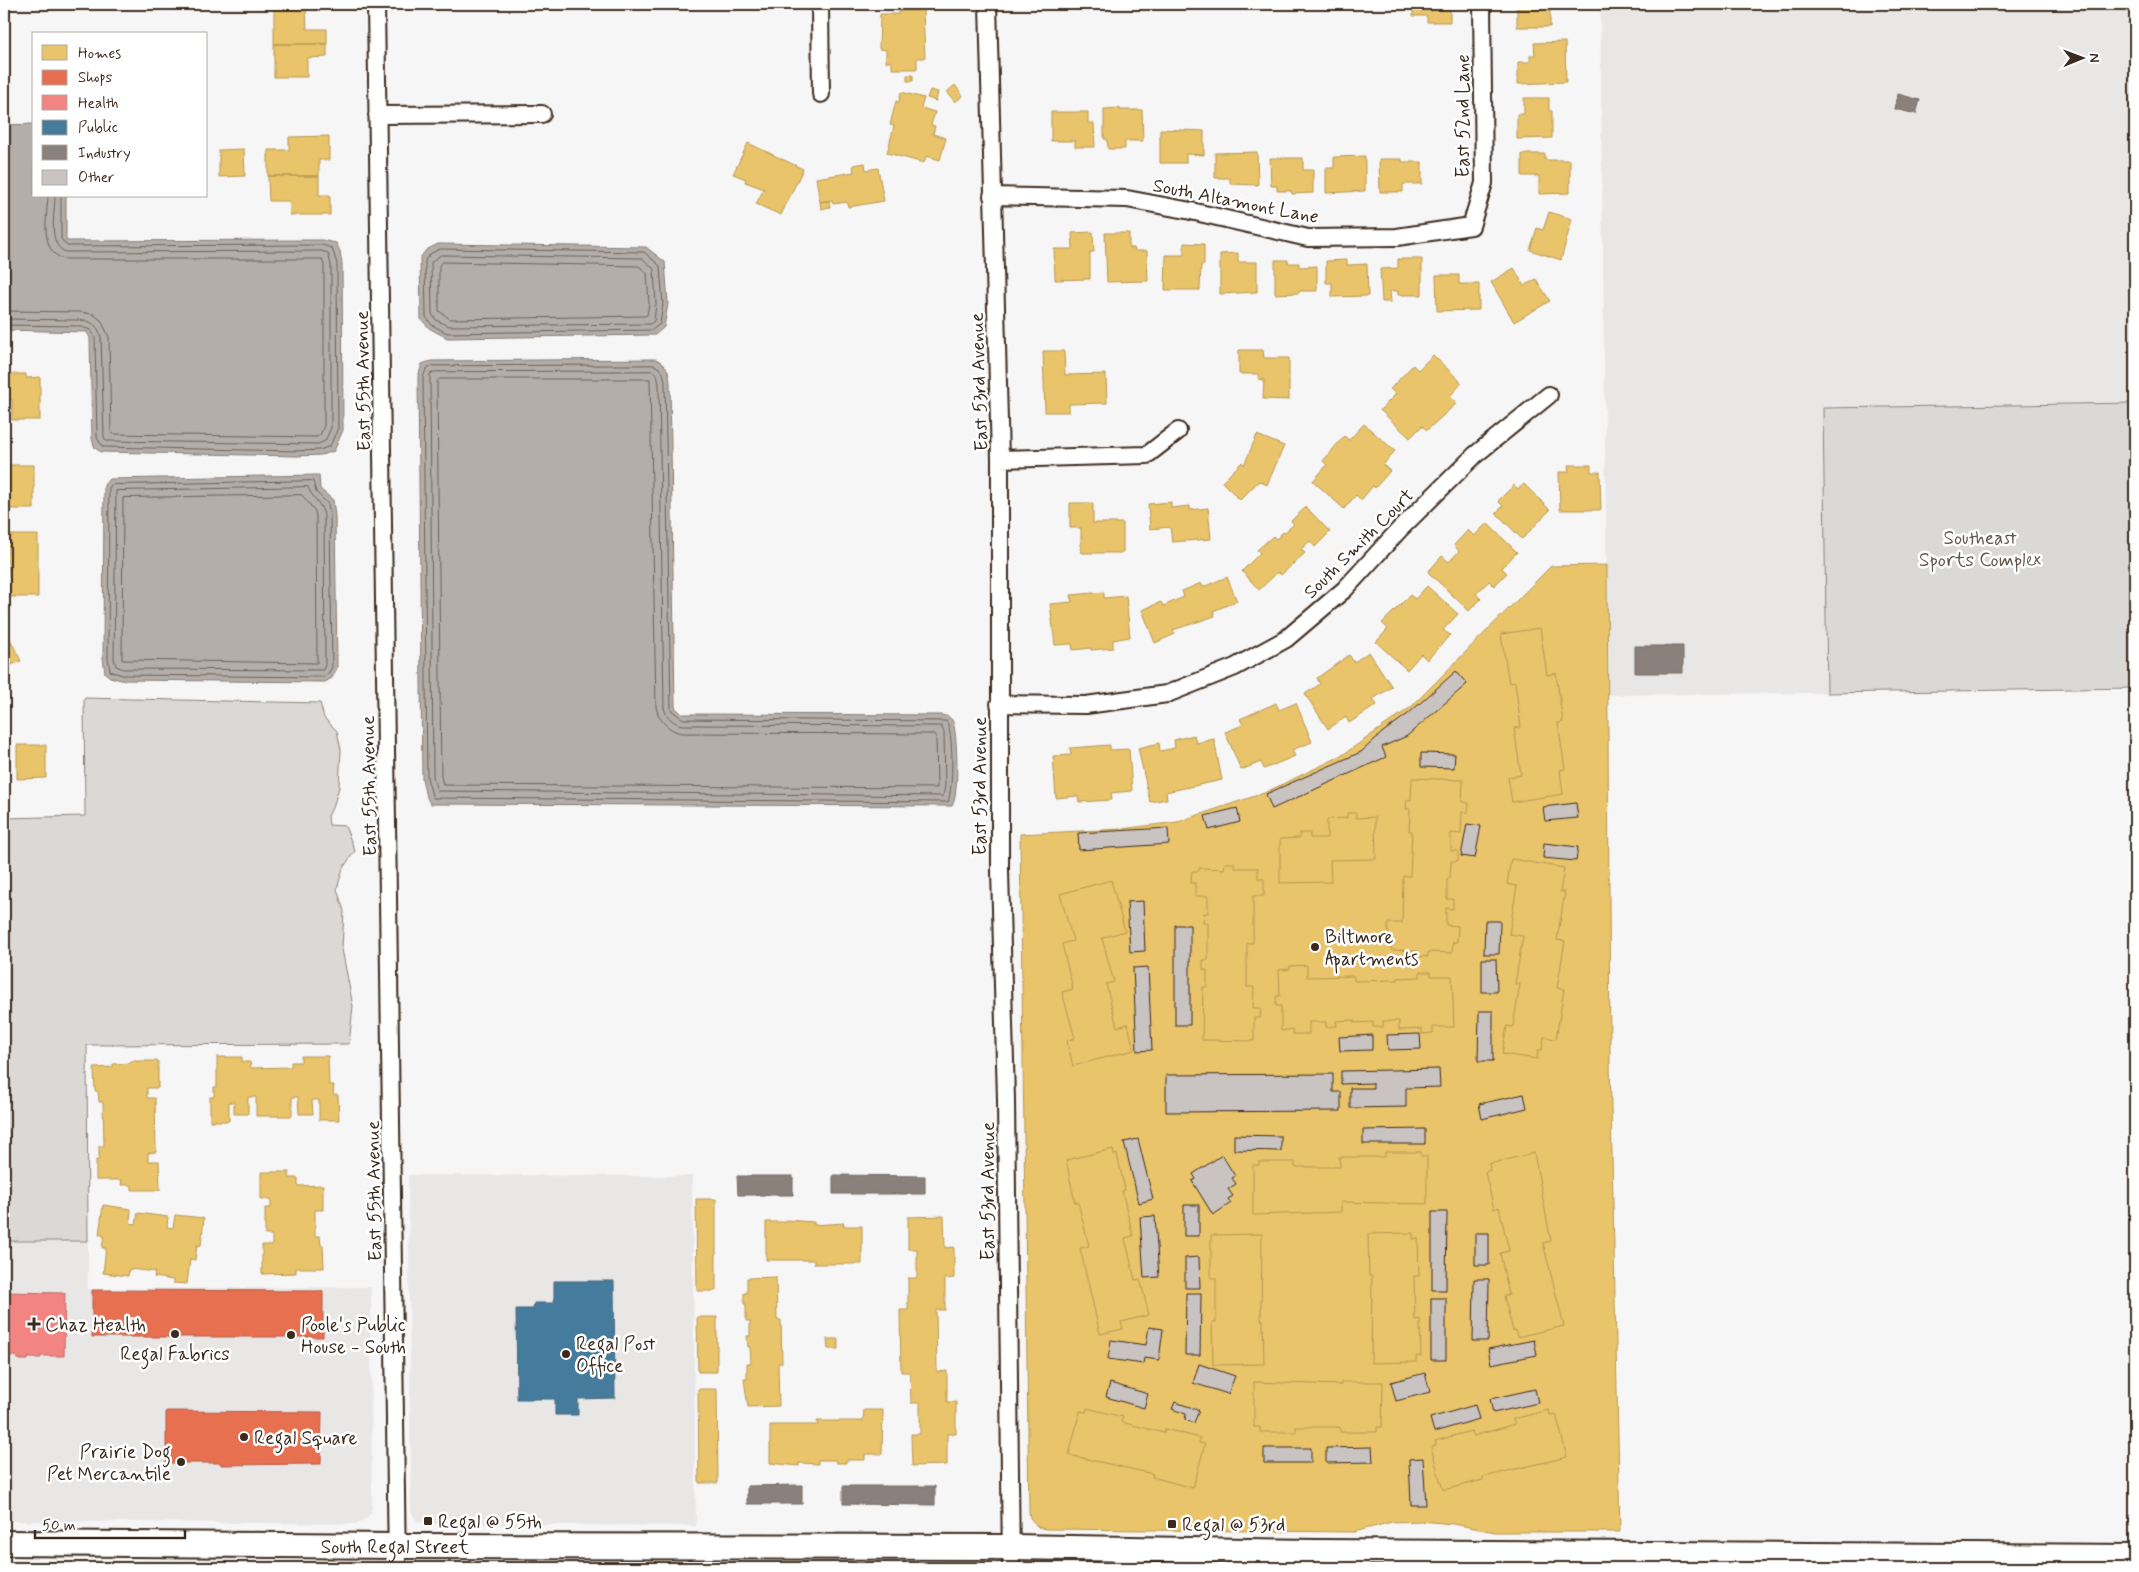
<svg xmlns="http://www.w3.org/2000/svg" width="2139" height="1572" viewBox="0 0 2139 1572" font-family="Mynerve,sans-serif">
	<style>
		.built { fill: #e9e7e6 }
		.green { fill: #dbd9d6; stroke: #8b827a }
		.water { fill: #b4aeaa; stroke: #847972 }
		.homes { fill: #e9c46a; stroke: #b59653 }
		.shops { fill: #e76f51; stroke: #b35a42 }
		.health { fill: #f28482; stroke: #bb6964 }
		.public { fill: #457b9d; stroke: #426377 }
		.industry { fill: #8a817c; stroke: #726760 }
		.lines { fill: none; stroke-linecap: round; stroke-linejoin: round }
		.shore { stroke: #6b5f56; stroke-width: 1 }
		.building { fill: #c9c3c1; stroke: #3b2a1e }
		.street-casing { stroke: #3b2a1e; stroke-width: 20 }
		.secondary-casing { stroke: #3b2a1e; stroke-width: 28 }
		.street { stroke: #fff; stroke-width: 16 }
		.secondary { stroke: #fff; stroke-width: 24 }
		.poi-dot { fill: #3b2a1e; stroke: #fff; stroke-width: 2 }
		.labels { text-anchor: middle; stroke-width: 5; stroke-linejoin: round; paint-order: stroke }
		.street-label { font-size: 19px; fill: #3b2a1e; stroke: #fff }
		.park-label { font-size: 19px; fill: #63564c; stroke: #fff }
		.poi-label { font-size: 19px; fill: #3b2a1e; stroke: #fff; text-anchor: start }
	</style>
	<rect width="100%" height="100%" fill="#f7f6f6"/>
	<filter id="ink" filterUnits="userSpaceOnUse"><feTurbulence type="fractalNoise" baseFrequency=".02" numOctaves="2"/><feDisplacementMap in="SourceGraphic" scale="10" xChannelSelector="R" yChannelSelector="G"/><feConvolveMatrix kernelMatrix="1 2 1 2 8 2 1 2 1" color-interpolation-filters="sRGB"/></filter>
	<g filter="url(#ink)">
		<!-- built -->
		<path class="built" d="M1600,4H2135V403L1823,408L1827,693L1608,695Z
			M408,1175L692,1176L696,1526L426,1524L418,1522L414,1517L411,1511Z
			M4,1241H88V1289L371,1287L372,1504L371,1513L364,1520L355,1524L4,1521Z
			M4,1562L365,1564L372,1568H4Z"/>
		<!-- green -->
		<path class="green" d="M2135,403V688L1827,693L1823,408Z
			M84,698L320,703L324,718L337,731L341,750L339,787L334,804L328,816L329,825L345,826L355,851L343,868L337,889L344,911L342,949L353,1006L349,1044L87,1045L88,1241H4V818L85,816Z"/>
		<!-- water -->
		<path class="water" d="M34,124V196H66V238L67,241L322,240L336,243L340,251L342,264L343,430L334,451L321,455L297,456L101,452L95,448L92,439L90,338L87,332L4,330V125Z
			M438,244L646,247L665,262L668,304L664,327L655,335L447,338L429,328L421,319L420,258L426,250Z
			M656,359C667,365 669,371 670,383L675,707L682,714L941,715C946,716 949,716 952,720C958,730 959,797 952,806L430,804L425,793L422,778L418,377L422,364L431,361Z
			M319,475L320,489L333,500L335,516L337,668L332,678L325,682L121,680L110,677L105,673L103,658L104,485L109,479Z"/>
		<!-- homes -->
		<path class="homes" d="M1413,4H1450V22H1427V16H1413Z
			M1517,4H1550V27H1517Z
			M274,8H306L307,29H327V44H274Z
			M923,10L925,58H917V69H892V62H886V50L879,49L880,14H899V11Z
			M1565,42L1566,82L1518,84V62H1530V55H1535L1534,43Z
			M274,44H327V57L307,58V77H274Z
			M907,75H913V81H907Z
			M955,85L963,96L955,102L947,92Z
			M930,90L938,92L936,101L927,98Z
			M901,92L924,98L921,108L935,112L931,125L935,126L933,134L946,138L940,160L926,156L924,163L887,153L894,126L890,125L896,101L899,102Z
			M1524,98H1549V111H1552V138L1517,139V114H1524Z
			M1120,108V110H1142L1143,141H1125V149H1108L1107,139H1104V109Z
			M1051,112H1088V123H1094L1095,147H1075V141H1051Z
			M1160,129L1204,131V155L1186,154V163H1160Z
			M329,136V160H319V176H268V150H289V137Z
			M748,143L803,169L781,215L756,204L764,189L745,182L746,179L733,174Z
			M244,149L245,176L219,177V150Z
			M1257,152L1258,185L1230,184V178H1215V153Z
			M1522,154H1545V160H1570V193L1539,194V176H1522Z
			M1365,156V191L1326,193V168H1334V157Z
			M1270,158H1303V170H1313V193L1292,194L1291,191H1277V186H1271Z
			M1379,159H1402V162H1422V184H1403V192H1380Z
			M865,163L866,170L878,168L884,201L848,207L847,202L833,204L832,200L820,202L816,178L854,172L853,165Z
			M268,176H319V195H330V215H290V201H269Z
			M829,201L830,207L821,209L820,202Z
			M1549,212L1572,219L1561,260L1530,250L1537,228L1543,230Z
			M1093,232L1094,252H1090V279L1055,280L1054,249H1073L1072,233Z
			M1105,233H1129V248H1134L1135,251H1147L1148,281L1107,282Z
			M1184,243L1204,244V265H1201L1200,290H1165L1166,255H1184Z
			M1238,253V262H1257V292L1220,294V254Z
			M1398,259H1422V295H1398V291H1390L1391,302H1382L1380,269L1398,268Z
			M1275,260H1288V263H1299V267L1317,266V291H1300L1299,293L1275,294Z
			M1347,260V265L1367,264L1368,296L1332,297V283H1326V261Z
			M1514,268L1524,286L1536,279L1550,301L1514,322L1491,282Z
			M1436,275H1459V284H1479V310L1437,311Z
			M1239,350H1263L1264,358H1289V400L1263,399L1264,379L1259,380V374H1239Z
			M1043,351H1064L1065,375L1106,374L1107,403L1069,404V412H1045Z
			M1433,355L1462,383L1450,396L1457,403L1427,430L1422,426L1410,438L1380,410L1396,394L1390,389L1413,365L1418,370Z
			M4,374H26V378L40,377V420H12V400H8V394H4Z
			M1364,424L1395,451L1383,465L1390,471L1375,488L1373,486L1361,500L1356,495L1344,509L1313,481L1327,465L1323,461L1344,436L1349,440Z
			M1257,435L1284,446L1267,485L1259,481L1240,500L1222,482L1242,462L1244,465Z
			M4,465H34V509H4Z
			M1568,465H1591V472H1600L1601,510H1560L1559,472H1569Z
			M1524,484L1550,510L1522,539L1496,513L1503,506L1498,501L1514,485L1518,489Z
			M1171,502V508L1190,506V510L1208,508L1211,539L1172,542L1170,527L1150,529L1148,504Z
			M1070,503H1093V523H1123V553H1081V528H1070Z
			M1306,507L1330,532L1315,547L1310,541L1301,549L1305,553L1281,575L1278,572L1259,590L1242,571L1260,553L1257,550L1273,536L1276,539L1283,532L1284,533L1294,524L1291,521Z
			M1487,523L1517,552L1502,568L1507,573L1494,586L1489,581L1476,594L1481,599L1469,611L1428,572L1442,556L1449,562L1459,551L1454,545L1468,530L1474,536Z
			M8,535H38V597H11L8,561H5V554H8Z
			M1607,565L1610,1060L1620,1532H1495L1453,1524L1421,1521L1392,1522L1354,1532L1045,1529L1038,1527L1030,1518L1029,1511L1020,834L1121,829L1177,822L1264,793L1341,756L1411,707L1551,566Z
			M1227,577L1237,601L1213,611L1215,616L1173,630L1175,634L1155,643L1142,610L1161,602L1163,606L1184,597L1182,591L1201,583L1203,587Z
			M1427,586L1458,614L1443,630L1450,635L1427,660L1421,654L1407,670L1376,642L1388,629L1382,623L1410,595L1415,599Z
			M1104,592V598L1126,596L1130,637L1113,640V648L1091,650V648L1073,650L1072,644L1055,645L1050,604L1072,602L1071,595Z
			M1540,628L1547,675L1556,673L1563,722L1558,723L1565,769L1560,770L1563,794L1512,802L1508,777L1521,775L1514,728L1521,727L1515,682L1509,683L1501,634Z
			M8,635L21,661L4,668V636Z
			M1369,652L1392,687L1373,699L1377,705L1349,723L1346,717L1328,729L1305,694L1320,684L1317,678L1349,655L1354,662Z
			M1276,703L1279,710L1296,703L1312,742L1292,750L1295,756L1264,769L1261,762L1241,770L1225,732L1243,725L1240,719Z
			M1194,735L1196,743L1214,739L1222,780L1166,792L1167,799L1150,802L1138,748L1159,743L1160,751L1175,748L1174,740Z
			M17,745H46V778L17,779Z
			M1110,745V750L1129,749L1132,791L1111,793L1112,800L1079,802L1078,796L1056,798L1053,756L1071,755L1070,748Z
			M1412,778L1463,780L1462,802L1469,803L1468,813L1462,812L1461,834L1451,833V851H1458V861H1451L1450,879H1447V899H1453V909L1446,908V925L1458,926L1457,942H1453L1452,953L1428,952V957L1417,956L1418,951L1391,950V939H1388V923H1402L1403,876H1410L1412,831H1409L1410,809H1406L1407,800H1411Z
			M1347,813H1356V818L1375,817L1376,859L1330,860L1331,882L1280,883V839L1300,838V833H1310V838H1327V819L1347,818Z
			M1511,859L1564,868L1560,892H1565L1557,940L1565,941L1557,988L1564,989L1556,1039L1544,1037L1542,1050H1538L1537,1059L1502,1054L1507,1026L1513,1027L1520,984H1515L1523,936L1509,934L1517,886L1507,884Z
			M1225,863H1235V868H1258V879H1264V896H1253V943H1247V987H1254L1253,1008H1261L1260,1018H1254V1041L1202,1040L1203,987H1207V970H1203V960H1208V923H1203L1204,913H1208V896H1195V883H1191L1192,871H1199V868L1224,869Z
			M1111,880L1125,931L1102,938L1114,982L1106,984L1117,1027L1128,1024L1134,1050L1073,1066L1067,1041L1075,1038L1062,992L1073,989L1062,944L1073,941L1060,894Z
			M1307,965V977L1354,976V981L1398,980V978L1420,977V972H1431V976H1452L1454,1027H1433V1033L1422,1034V1029L1399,1030V1021H1383V1027H1373V1022L1354,1023V1020L1336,1021L1337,1026L1326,1027V1022H1309V1034H1293L1292,1029L1281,1031V1006H1276V996H1280L1279,970L1290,969V966Z
			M301,1056H328L329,1085H334L333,1095H338L339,1120H319V1100H312L313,1114H299L298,1097H292V1116H256V1097H248V1114H234V1102H229V1121H210V1097H214V1087H217V1057H242V1062H250L251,1068L291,1067V1062H301Z
			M131,1061H158V1088H147V1098H155L156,1152L148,1153V1161H159L160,1190H132V1185H121L122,1180H96V1160H99V1146H104L103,1102H99L98,1091H95L94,1068L113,1067V1064L131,1063Z
			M1113,1149L1114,1155L1117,1154L1125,1190L1122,1191L1133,1236L1125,1238L1135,1280L1140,1279L1149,1315L1121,1322L1123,1329L1100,1334L1080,1248L1089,1246L1078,1202L1075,1203L1066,1160Z
			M1385,1152H1421V1156H1427V1204L1341,1202V1212L1253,1215V1165H1259V1162H1295V1167H1340L1339,1157H1385Z
			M1534,1153L1551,1241L1543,1243L1564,1326L1517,1337L1515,1330L1513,1331L1504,1296L1509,1295L1500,1253L1509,1251L1499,1207L1494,1209L1485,1172L1490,1170L1489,1164Z
			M261,1172H289V1178H298V1186L323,1185V1210H315V1236H320L321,1245H323L324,1268H296V1273L262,1274V1245H272V1235H265V1208H271V1199H261Z
			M696,1199H716V1291H697Z
			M103,1205L131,1209L130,1223L136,1224L138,1213L168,1217L167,1227L173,1228L175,1215L204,1218L201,1246L197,1245L195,1260L190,1259L187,1284L173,1283V1280L154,1277L155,1272L129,1269L128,1276L103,1273L106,1248H102L104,1235H99Z
			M944,1216L945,1248L954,1247V1278L945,1279V1310H936L937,1372L947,1371V1402H956V1434H947V1465L912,1466L911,1434H920V1403H911L910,1372H901L900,1310H908V1278H917V1249H908V1217Z
			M785,1220L814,1222V1225L844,1223L843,1226H862V1264H814V1260H766V1222H785Z
			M1413,1233V1239L1418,1238L1419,1276H1414L1415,1320L1420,1319L1421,1356H1416V1362L1371,1363L1372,1276H1369L1368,1234Z
			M1262,1234L1261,1320H1263L1264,1364L1213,1365L1212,1322H1216V1278H1211V1235Z
			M776,1277L777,1320H781L782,1363H778L779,1406L748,1407L744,1379H747V1363H751L750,1347H748L747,1336H750V1321H746V1304H744V1293H747V1278Z
			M697,1317H717V1372H698Z
			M827,1339H838V1349H828Z
			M1254,1382L1341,1385V1382H1383L1382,1427H1377V1432H1340V1427H1296V1432H1260V1427H1254Z
			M698,1389H717L718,1483H699Z
			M1087,1408L1123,1417L1121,1422L1164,1433L1165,1429L1200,1438L1199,1443L1205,1444L1193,1488L1152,1477L1153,1474L1069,1455L1080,1411L1086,1412Z
			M864,1410H883L882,1454H865V1460H846V1463H836V1460H818V1464L799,1463V1466L770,1463V1425H818L817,1421H863Z
			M1549,1410L1550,1415L1556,1414L1567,1457L1483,1477V1480L1443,1490L1431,1447L1436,1445L1435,1441L1471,1431L1473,1436L1515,1424L1513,1419Z"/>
		<!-- shops -->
		<path class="shops" d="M92,1290L323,1291V1337H92Z
			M166,1411L322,1412L321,1464L221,1465V1463H166Z"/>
		<!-- health -->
		<path class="health" d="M4,1292L65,1293L64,1356H41V1358H28V1360H19L15,1356H4Z"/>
		<!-- public -->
		<path class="public" d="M554,1281H614L615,1398L578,1399V1415H555V1399H517L516,1309H533L534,1303H554Z"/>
		<!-- industry -->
		<path class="industry" d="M1898,94L1920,100L1916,114L1895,109Z
			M1635,646H1683V673H1635Z
			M833,1175L925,1176V1194H833Z
			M737,1176H793V1195H738Z
			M802,1485V1504H747V1486Z
			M843,1486H935V1505L843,1504Z"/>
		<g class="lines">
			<!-- shore -->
			<path class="shore" d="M440,249L644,252L660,266L663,304L660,324L652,330L447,333L432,325L426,317L425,260L430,254Z
				M441,255L642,258L654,269L656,304L654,321L650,324L449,326L436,320L432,314L431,263Z
				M443,262L639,266L647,273L649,304L647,315L645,316L450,319L439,311V266Z
				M4,311L80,312L93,314L101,320L109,337L111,432L113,434L317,437L320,435L324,426V265L322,259H63C39,250 47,216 48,196
				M4,319L79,320C91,321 98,324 101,337L104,437L106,441L318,444L325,441L331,428V265L328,253L321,251L66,252C47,246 55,212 55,196
				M4,325L78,326L91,330L95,338L97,438L103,447L297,451L320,450L330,446L338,428L337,264L332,248L322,245L67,246L61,239V196
				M654,365C663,369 664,374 665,383L671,710L683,719L946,721C954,730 953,790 948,802L433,798L427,778L423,378L426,369L432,366Z
				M652,371L657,374L659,384L664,707C665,716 673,723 682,725L941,726L944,732L945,786L943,796L437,791L433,777L430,374L434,372Z
				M440,379H650L656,707C658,720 669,731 682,733L935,734L936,736L937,788L443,785L441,776L437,382Z
				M313,481L316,492L328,504L330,516L332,667L328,674L323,677L122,675L110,671L108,658L109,488L111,485Z
				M308,487C313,500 322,503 324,516L325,665L323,670L123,669L116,666L114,658L116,491Z
				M302,495L315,511L316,517L317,663L122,660L123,498Z"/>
		</g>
		<!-- building -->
		<path class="building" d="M1456,671L1467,684L1407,736L1382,747L1386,757L1272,809L1266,794L1361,752L1383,732L1408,714Z
			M1421,753L1455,754L1454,768L1421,767Z
			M1576,803L1578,818L1545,821L1543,807Z
			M1237,808L1240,822L1209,830L1205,816Z
			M1467,824L1481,826L1475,858L1461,856Z
			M1168,828L1169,844L1079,850L1078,833Z
			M1544,843L1578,847L1576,861L1543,858Z
			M1143,901L1145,951L1130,952L1127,902Z
			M1485,921H1500L1499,954H1484Z
			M1175,925H1190V1025H1175Z
			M1482,959H1496L1497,992H1482Z
			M1148,967L1152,1050L1137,1051L1133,968Z
			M1479,1011H1493V1061H1478Z
			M1420,1034L1421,1049L1388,1050L1387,1035Z
			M1372,1035V1050L1340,1051L1339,1037Z
			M1439,1069L1440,1087L1406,1088V1107L1350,1108V1088H1373V1083L1341,1084V1071Z
			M1333,1074V1092H1341V1111L1166,1112V1075Z
			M1524,1094L1527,1108L1482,1119L1479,1104Z
			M1425,1129V1144H1363V1130Z
			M1234,1135L1281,1136V1151L1234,1150Z
			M1138,1139L1153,1199L1139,1203L1124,1142Z
			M1222,1155L1235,1176L1232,1178L1236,1184L1228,1189L1233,1196L1228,1199L1231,1203L1213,1215L1192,1181L1196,1179L1193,1174Z
			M1184,1205H1199V1236H1184Z
			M1432,1212H1447L1446,1290H1432Z
			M1155,1216L1159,1277L1144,1278L1140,1217Z
			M1475,1233H1489V1265H1475Z
			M1199,1257L1200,1288H1185V1258Z
			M1474,1279H1489L1488,1341H1473Z
			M1186,1293H1201L1200,1355H1185Z
			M1431,1298H1446V1360H1431Z
			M1149,1327L1163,1329L1159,1360L1144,1358L1143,1364L1108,1359L1111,1340L1146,1345Z
			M1534,1340L1537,1355L1491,1364L1488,1349Z
			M1199,1364L1235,1376L1228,1394L1193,1383Z
			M1425,1373L1430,1392L1396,1401L1391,1382Z
			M1110,1383L1148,1394L1144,1408L1106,1397Z
			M1535,1389L1538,1403L1493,1413L1490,1399Z
			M1175,1402L1199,1410L1194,1423L1185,1420L1186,1414L1172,1409Z
			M1475,1405L1479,1419L1434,1432L1430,1418Z
			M1372,1447L1373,1462L1326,1463V1448Z
			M1264,1448H1311V1463H1264Z
			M1423,1458L1426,1505H1411L1409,1459Z"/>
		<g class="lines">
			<!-- street casing -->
			<g class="street-casing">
				<path id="street" d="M376,4L397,1568
					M820,4L821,94
					M988,4L1000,459V871L1006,1100L1011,1568
					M377,115L542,114
					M992,196L1127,199L1191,211L1308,238L1397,237L1471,226L1484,183L1482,4
					M1000,459L1147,455L1178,431
					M999,704L1086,705L1167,694L1235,667L1286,639L1345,589L1399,530L1475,455L1549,395"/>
			</g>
			<!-- secondary casing -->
			<g class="secondary-casing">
				<path id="secondary" d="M4,1543L397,1546L1011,1547L1316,1552L2135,1557"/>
			</g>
			<!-- street -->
			<use href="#street" class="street"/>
			<!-- secondary -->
			<use href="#secondary" class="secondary"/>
		</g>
	</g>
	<!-- markers -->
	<g class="poi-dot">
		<circle cx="1315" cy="947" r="5"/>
		<path d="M31.5 1316.5h5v5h5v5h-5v5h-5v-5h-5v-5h5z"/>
		<circle cx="175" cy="1334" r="5"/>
		<circle cx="291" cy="1335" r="5"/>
		<circle cx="566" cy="1354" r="5"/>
		<circle cx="244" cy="1437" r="5"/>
		<circle cx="181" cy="1462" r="5"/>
		<rect x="423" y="1516" width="10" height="10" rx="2.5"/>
		<rect x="1167" y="1519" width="10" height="10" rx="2.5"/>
	</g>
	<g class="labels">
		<!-- street labels -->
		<g class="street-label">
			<text transform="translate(1462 116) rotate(-90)" y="7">East 52nd Lane</text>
			<text transform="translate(1236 200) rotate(11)" y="7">South Altamont Lane</text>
			<text transform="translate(362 381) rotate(-91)" y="7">East 55th Avenue</text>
			<text transform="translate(978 382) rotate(-92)" y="7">East 53rd Avenue</text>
			<text transform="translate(1358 543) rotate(-45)" y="7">South Smith Court</text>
			<text transform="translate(368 786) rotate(-91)" y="7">East 55th Avenue</text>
			<text transform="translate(979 786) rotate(-90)" y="7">East 53rd Avenue</text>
			<text transform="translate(373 1191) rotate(-91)" y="7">East 55th Avenue</text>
			<text transform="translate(987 1191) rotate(-90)" y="7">East 53rd Avenue</text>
			<text x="395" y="1553">South Regal Street</text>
		</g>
		<!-- park labels -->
		<g class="park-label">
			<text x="1980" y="544">Southeast<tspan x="1980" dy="22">Sports Complex</tspan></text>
		</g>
		<!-- poi labels -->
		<g class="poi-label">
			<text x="1325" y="943">Biltmore<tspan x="1325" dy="22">Apartments</tspan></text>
			<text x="45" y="1331">Chaz Health</text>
			<text x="301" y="1331">Poole's Public<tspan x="301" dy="22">House - South</tspan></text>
			<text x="576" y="1350">Regal Post<tspan x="576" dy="22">Office</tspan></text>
			<text x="175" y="1360" text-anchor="middle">Regal Fabrics</text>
			<text x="254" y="1444">Regal Square</text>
			<text x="171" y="1458" text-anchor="end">Prairie Dog<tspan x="171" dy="22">Pet Mercantile</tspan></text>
			<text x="438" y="1528">Regal @ 55th</text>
			<text x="1182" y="1531">Regal @ 53rd</text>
		</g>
	</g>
	<!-- margin -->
	<rect width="2139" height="1572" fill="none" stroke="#fff" stroke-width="20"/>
	<rect x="10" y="10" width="2119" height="1552" fill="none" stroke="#3b2a1e" stroke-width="2" filter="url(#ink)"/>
	<!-- legend -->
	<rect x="32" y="32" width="175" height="165" fill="#ffffff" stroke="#b1aaa5"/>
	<rect x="42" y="45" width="25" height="15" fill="#e9c46a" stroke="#b1aaa5"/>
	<text x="78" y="58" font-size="15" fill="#3b2a1e">Homes</text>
	<rect x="42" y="70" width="25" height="15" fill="#e76f51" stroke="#b1aaa5"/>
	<text x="78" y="82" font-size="15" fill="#3b2a1e">Shops</text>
	<rect x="42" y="95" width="25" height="15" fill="#f28482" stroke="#b1aaa5"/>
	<text x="78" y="108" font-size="15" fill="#3b2a1e">Health</text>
	<rect x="42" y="120" width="25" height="15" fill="#457b9d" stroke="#b1aaa5"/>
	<text x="78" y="132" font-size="15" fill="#3b2a1e">Public</text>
	<rect x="42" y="145" width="25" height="15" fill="#8a817c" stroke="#b1aaa5"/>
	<text x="78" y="158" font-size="15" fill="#3b2a1e">Industry</text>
	<rect x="42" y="170" width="25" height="15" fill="#c9c3c1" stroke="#b1aaa5"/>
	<text x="78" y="182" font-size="15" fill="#3b2a1e">Other</text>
	<!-- north arrow -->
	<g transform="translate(2082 58) rotate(89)" stroke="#ffffff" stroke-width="4" paint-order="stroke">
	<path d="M0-4L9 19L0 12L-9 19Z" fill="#3b2a1e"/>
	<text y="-8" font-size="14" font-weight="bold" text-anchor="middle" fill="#3b2a1e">N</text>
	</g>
	<!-- scale -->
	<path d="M35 1530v8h150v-8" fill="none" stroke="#3b2a1e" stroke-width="2.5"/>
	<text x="42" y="1530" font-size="15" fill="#3b2a1e" stroke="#ffffff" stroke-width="4" paint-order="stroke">50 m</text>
</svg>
